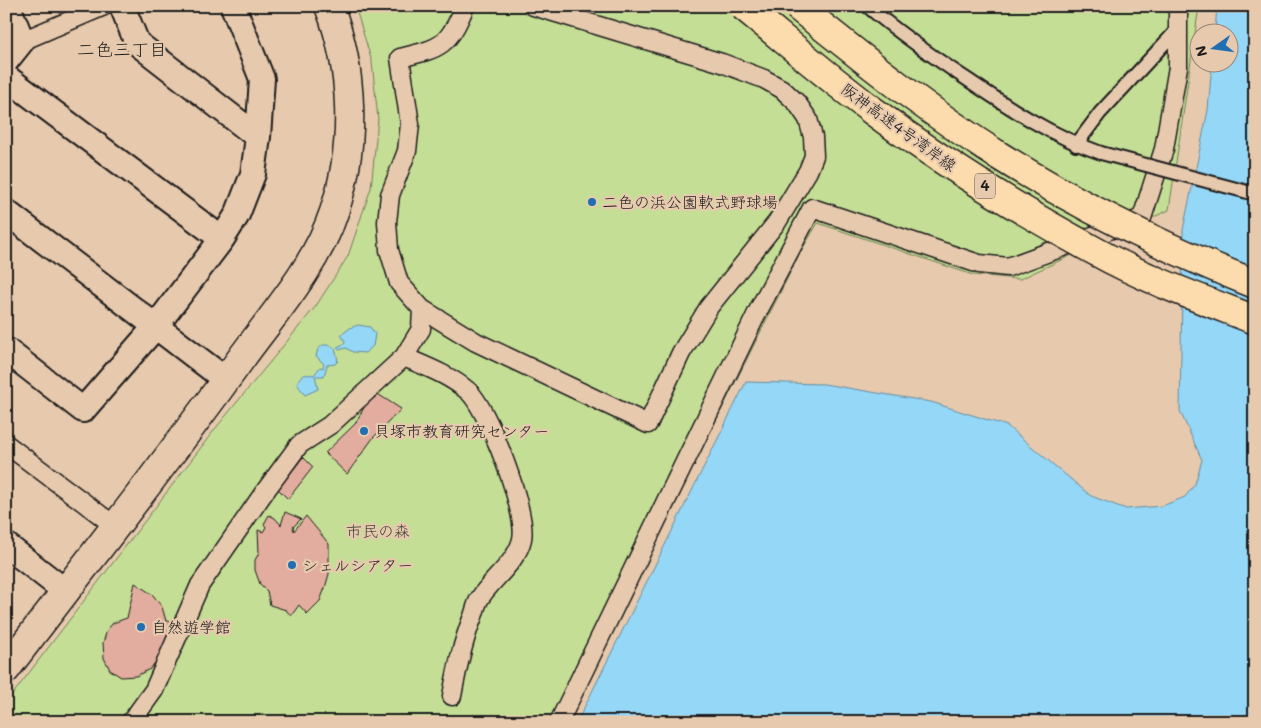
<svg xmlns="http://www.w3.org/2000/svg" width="1261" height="728" viewBox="0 0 1261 728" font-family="Mali,'Klee One',sans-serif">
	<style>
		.green { fill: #c4de95; stroke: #707d58 }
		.water { fill: #95d7f7; stroke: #658c9f }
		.building { fill: #e2ad9e; stroke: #1c1c1c }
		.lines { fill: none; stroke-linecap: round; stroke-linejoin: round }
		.service-casing { stroke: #1c1c1c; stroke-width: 16 }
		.pedestrian-casing { stroke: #1c1c1c; stroke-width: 21 }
		.minor-casing { stroke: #1c1c1c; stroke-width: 28 }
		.tertiary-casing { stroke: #1c1c1c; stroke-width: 31 }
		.service { stroke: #e7caae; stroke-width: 12 }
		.pedestrian { stroke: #e7caae; stroke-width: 18 }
		.minor { stroke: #e7caae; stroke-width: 24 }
		.tertiary { stroke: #e7caae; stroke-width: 28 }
		.service-bridge-casing { stroke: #1c1c1c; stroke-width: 16; stroke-linecap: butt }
		.motorway-bridge-casing { stroke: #1c1c1c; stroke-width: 31; stroke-linecap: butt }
		.service-bridge { stroke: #e7caae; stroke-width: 12 }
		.motorway-bridge { stroke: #fcdcac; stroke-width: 28 }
		.poi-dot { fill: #1f6fb2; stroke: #e7caae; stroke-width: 2 }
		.labels { text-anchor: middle; stroke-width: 4.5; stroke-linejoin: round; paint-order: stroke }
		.shield { fill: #e7caae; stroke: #595048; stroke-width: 1 }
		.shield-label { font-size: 15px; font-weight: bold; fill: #1c1c1c }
		.street-label { font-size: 16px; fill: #1c1c1c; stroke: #e7caae }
		.poi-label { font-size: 16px; fill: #1c1c1c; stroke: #e7caae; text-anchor: start }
		.park-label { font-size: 16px; fill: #3e4334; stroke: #e7caae }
		.neighbourhood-label { font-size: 18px; fill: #1c1c1c; stroke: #e7caae }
	</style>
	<rect width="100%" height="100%" fill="#e7caae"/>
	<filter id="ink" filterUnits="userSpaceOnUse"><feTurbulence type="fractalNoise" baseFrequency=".02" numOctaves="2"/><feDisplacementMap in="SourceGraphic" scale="10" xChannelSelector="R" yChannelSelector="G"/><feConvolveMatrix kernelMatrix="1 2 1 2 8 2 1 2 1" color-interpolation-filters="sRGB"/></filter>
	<g filter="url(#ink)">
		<!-- green -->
		<path class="green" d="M355,6H1199L1169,210L1020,279L973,275L818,223L800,253L565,722H6V703L215,429L316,306L348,256L371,188L378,119L372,62Z"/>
		<!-- water -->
		<path class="water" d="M1217,6H1255V722H577L746,382L824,384L931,402L1007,426L1091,496L1126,509L1162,506L1185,497L1195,484L1202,460L1180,411L1183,230L1208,110L1212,63L1228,62V32H1215Z
			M358,325L370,327L375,334L373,346L365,353L353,352L346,348L339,350L337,347L344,344L345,341L341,335L350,328Z
			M323,345H329L335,348L338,361L335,364L327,365L324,376H315L318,389L305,395L297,384C300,374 304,374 314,375L320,367L323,368L324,364L316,356L318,349Z"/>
		<!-- building -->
		<path class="building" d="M373,391L401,409L373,438L347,474L325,453L355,424Z
			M303,457L313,467L288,499L278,489Z
			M285,512L301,519L293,527L294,531L306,516L329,544V574L325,588L320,601L307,614L299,605L291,616L286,610L270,605L267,591L260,584L255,570V560L259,553L258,530L263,532L266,527L264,524L269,515L275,518L281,525Z
			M135,583L153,595L162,607L166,621H172V636L167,637L162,654L150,669L136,676L121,677L110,670L104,658L103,643L107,630L113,623L127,618Z"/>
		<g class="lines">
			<!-- service casing -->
			<g class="service-casing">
				<path id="service" d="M867,6C899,33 933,57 968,80C1011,109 1052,136 1101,153
					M1076,145L1100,113L1176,31"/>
			</g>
			<!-- pedestrian casing -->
			<g class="pedestrian-casing">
				<path id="pedestrian" d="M465,6C448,47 441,48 400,58L410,124L407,151L390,195L387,222L389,250L399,283L422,309L476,342L648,424L681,353L709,307L777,222L808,171L814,156L813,137L808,119L797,103L782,89L764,79L722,63L533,6
					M22,41L104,6
					M404,357C427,367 449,375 468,391C488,408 528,513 522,539C517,562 492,579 480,598C476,604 475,612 472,619C462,644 457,669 452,696
					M6,444L115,526
					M131,722L154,690L200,585L263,494L299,445L330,425L404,357L421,329L422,309
					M559,722L758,311L812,208L979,264L1008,267L1142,218L1164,149L1178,67V6"/>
			</g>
			<!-- minor casing -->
			<g class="minor-casing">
				<path id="minor" d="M122,6L137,43L258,137
					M6,61L22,41L8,6
					M6,77L222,239
					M6,212L226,380
					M6,350L83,410L156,326L222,239L237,215L253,174L258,137L262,79L233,6
					M6,545L65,591"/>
			</g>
			<!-- tertiary casing -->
			<g class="tertiary-casing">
				<path id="tertiary" d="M6,669C85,565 167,462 243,356C276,311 316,266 334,212C356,147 354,70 329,6"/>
			</g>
			<!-- service -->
			<use href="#service" class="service"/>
			<!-- pedestrian -->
			<use href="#pedestrian" class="pedestrian"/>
			<!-- minor -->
			<use href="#minor" class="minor"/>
			<!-- tertiary -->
			<use href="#tertiary" class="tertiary"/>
			<!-- service-bridge casing -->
			<g class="service-bridge-casing">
				<path id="service-bridge" d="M1101,153L1255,194"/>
			</g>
			<!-- motorway-bridge casing -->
			<g class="motorway-bridge-casing">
				<path id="motorway-bridge" d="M743,6C786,41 829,78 873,111C943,163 1018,209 1095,251C1145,279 1201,299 1255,320
					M797,6C863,59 929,112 1001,157C1081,207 1167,249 1255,284"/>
			</g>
			<!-- service-bridge -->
			<use href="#service-bridge" class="service-bridge"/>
			<!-- motorway-bridge -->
			<use href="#motorway-bridge" class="motorway-bridge"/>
		</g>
	</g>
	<!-- markers -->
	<g class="poi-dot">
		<circle cx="592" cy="202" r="5"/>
		<circle cx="364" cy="431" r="5"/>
		<circle cx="292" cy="565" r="5"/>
		<circle cx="141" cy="627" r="5"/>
	</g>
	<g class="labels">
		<!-- shield labels -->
		<rect class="shield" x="975" y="173.5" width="20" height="25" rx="4"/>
		<g class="shield-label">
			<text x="985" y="191">4</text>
		</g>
		<!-- street labels -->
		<g class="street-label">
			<text transform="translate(899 127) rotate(36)" y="6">阪神高速4号湾岸線</text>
		</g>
		<!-- poi labels -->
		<g class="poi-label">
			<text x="602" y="208">二色の浜公園軟式野球場</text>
			<text x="374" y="437">貝塚市教育研究センター</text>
			<text x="302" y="571">シェルシアター</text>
			<text x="151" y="633">自然遊学館</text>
		</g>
		<!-- park labels -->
		<g class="park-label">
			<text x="378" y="537">市民の森</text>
		</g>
		<!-- neighbourhood labels -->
		<g class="neighbourhood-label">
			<text x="122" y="56">二色三丁目</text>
		</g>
	</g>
	<!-- margin -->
	<rect width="1261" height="728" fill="none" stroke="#e7caae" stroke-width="25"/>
	<rect x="12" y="12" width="1236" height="703" fill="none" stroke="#1c1c1c" stroke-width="2" filter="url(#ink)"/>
	<!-- north arrow -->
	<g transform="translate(1214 48) rotate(256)"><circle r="24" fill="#e7caae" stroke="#968474"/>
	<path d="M0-4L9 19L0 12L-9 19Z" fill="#1f6fb2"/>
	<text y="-8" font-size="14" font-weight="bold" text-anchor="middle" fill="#1c1c1c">N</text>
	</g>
</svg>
